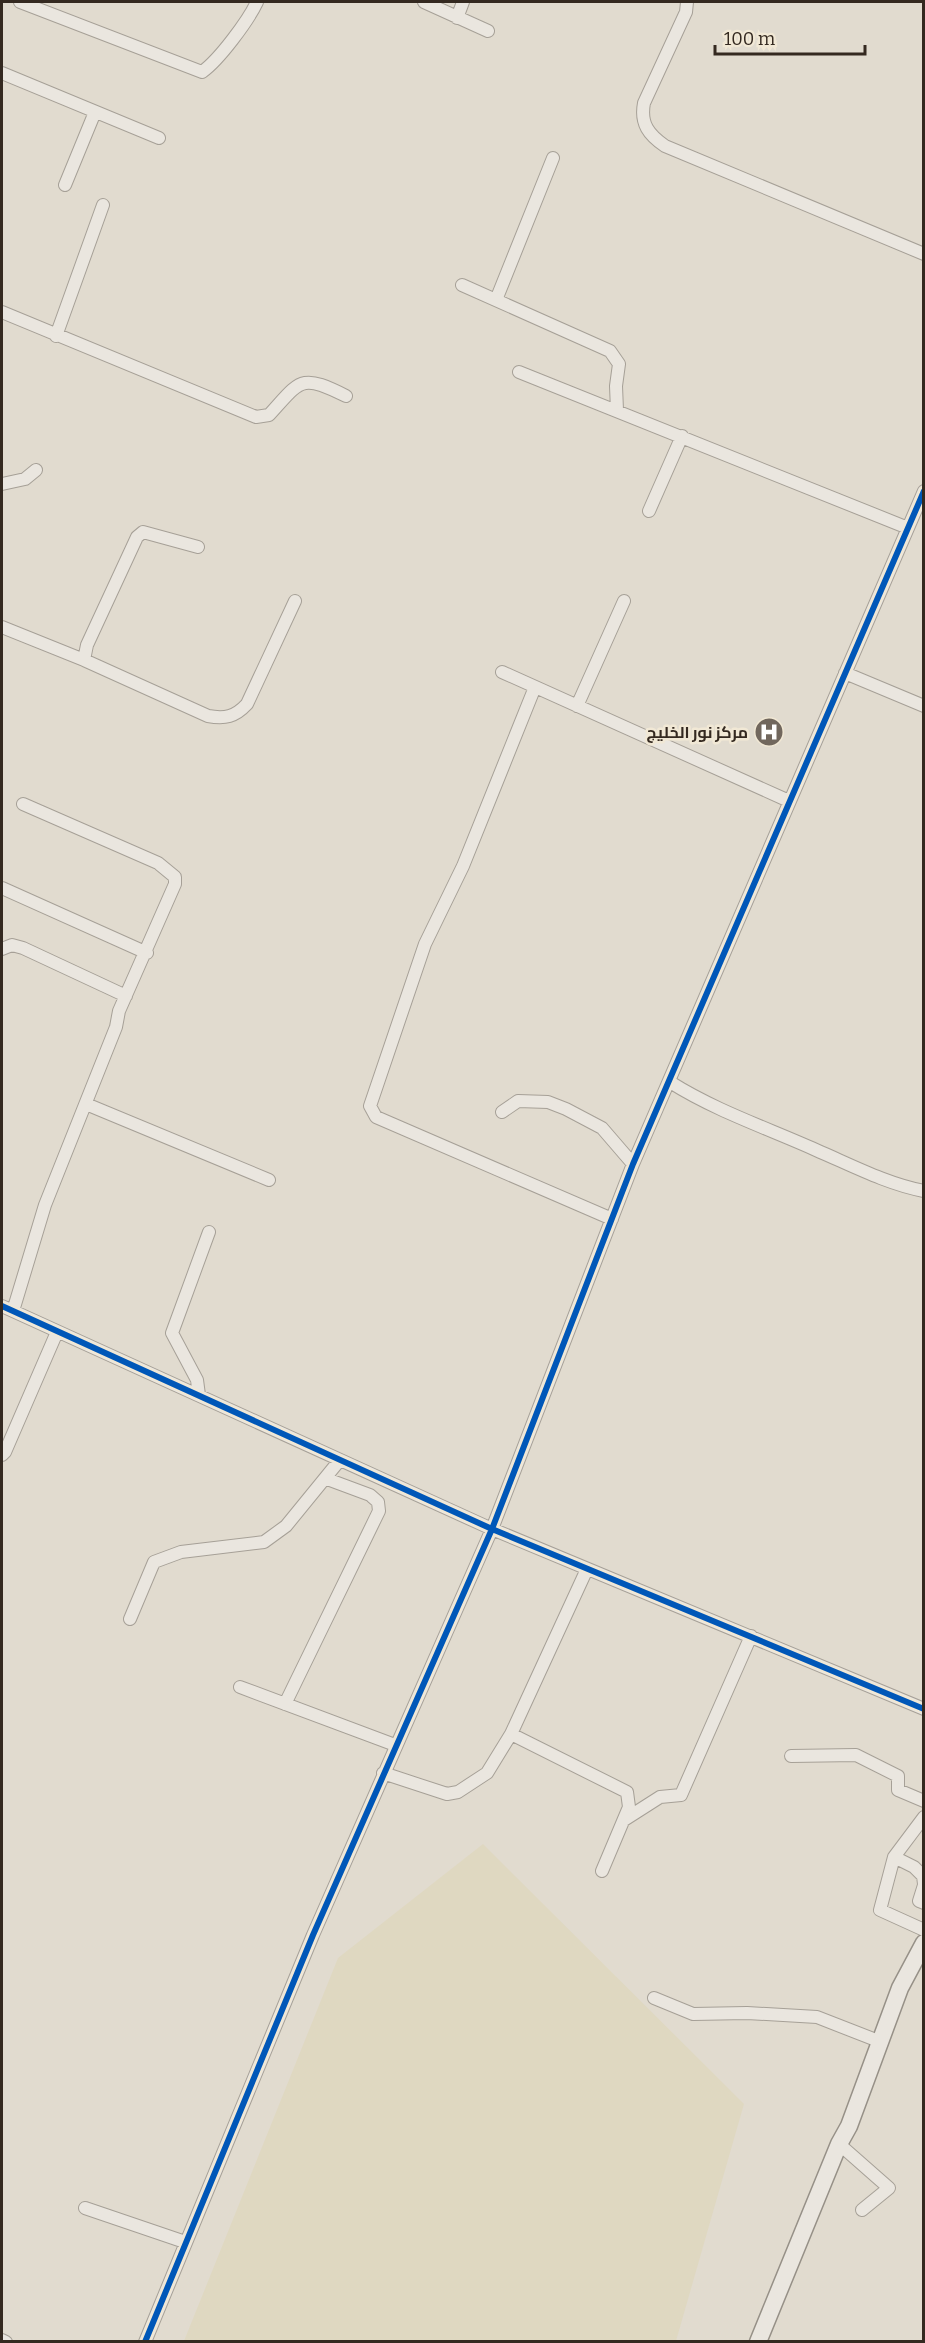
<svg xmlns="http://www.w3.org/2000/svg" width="925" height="2343" viewBox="0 0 925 2343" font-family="Bitter,Cairo,serif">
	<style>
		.farmland { fill: #dfd8c1 }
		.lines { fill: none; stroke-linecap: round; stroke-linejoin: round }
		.street-casing { stroke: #a6a097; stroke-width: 14 }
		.secondary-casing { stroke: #969087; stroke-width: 19 }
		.street { stroke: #eae6df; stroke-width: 12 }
		.secondary { stroke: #eae6df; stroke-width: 16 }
		.cycleway-casing { stroke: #f1e8d5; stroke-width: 10 }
		.cycleway { stroke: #0057b8; stroke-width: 6 }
		.labels { text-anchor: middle; stroke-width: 5; stroke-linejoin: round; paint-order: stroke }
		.poi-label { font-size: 16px; font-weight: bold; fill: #342920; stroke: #f1e8d5; text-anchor: end }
	</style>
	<rect width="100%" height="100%" fill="#e1dbcf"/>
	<!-- farmland -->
	<path class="farmland" d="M483,1844L744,2104L676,2341H184L338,1958Z"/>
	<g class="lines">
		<!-- street casing -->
		<g class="street-casing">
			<path id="street" d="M20,2L202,72C219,60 248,21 257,2
				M424,2L488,31
				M687,2L686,12L644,103C640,124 649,135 665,146L924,254
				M457,18L463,2
				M2,73L159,138
				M65,185L95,112
				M462,285L610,351L619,364L616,386L617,410
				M496,300L553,158
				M2,312L256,417L269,415C301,380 300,373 346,396
				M56,336L103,205
				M519,372L908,528
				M2,484L25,479L36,470
				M649,511L682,436
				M2,627L84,660L208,716C225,719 235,717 247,704L295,601
				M84,660L87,645L137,537L143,532L198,547
				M502,672L789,801
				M845,673L924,706
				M535,687L463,866L425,944L370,1106L376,1117L612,1219
				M577,706L624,601
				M2,888L147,953
				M2,949L12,945L23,948L126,996
				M670,1082C716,1111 767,1128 816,1150C851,1165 887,1184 924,1191
				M86,1104L269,1180
				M502,1112L518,1101L548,1102L566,1109L602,1128L633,1164
				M2,1306L492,1529L924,1709
				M13,1311L45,1205L116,1027L119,1011L175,884V877L158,863L23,804
				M199,1395L197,1380L172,1333L209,1232
				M2,1455L5,1452L57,1332
				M130,1619L154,1562L181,1552L264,1542L286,1526L339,1461
				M240,1687L395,1745
				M285,1704L379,1511L378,1502L370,1495L327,1479
				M511,1734L627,1792L629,1807L602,1871
				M791,1756L856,1755L898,1776V1790L924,1801
				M383,1773L447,1794L458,1792L487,1773L511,1734L587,1569
				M624,1820L660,1797L681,1795L751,1636
				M894,1857L924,1817
				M924,1884L923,1876L914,1867L894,1857L880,1910L924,1930
				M924,1885L919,1901L924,1903
				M654,1998L693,2014L747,2013L817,2017L881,2042
				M839,2144L889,2188L862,2210
				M85,2208L185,2242
				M2,2340L6,2342
				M145,2342L313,1935L492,1529L633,1164L924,491"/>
		</g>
		<!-- secondary casing -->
		<g class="secondary-casing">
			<path id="secondary" d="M758,2342L839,2144L849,2126L900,1988L924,1943"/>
		</g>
		<!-- street -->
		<use href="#street" class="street"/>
		<!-- secondary -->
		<use href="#secondary" class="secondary"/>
		<!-- cycleway casing -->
		<g class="cycleway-casing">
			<path id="cycleway" d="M2,1306L492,1529L924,1709
				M145,2342L313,1935L492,1529L633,1164L924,491"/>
		</g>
		<!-- cycleway -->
		<use href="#cycleway" class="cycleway"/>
	</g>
	<!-- icons -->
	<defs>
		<g id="hospital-disc" transform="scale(1.5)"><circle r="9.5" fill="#71675d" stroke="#f1e8d5"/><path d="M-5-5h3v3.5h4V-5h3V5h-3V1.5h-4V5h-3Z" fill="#fff"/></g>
	</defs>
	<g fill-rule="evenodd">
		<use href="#hospital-disc" x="769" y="732"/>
	</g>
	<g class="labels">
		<!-- poi labels -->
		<g class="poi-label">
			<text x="748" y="738">مركز نور الخليج</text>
		</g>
	</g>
	<!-- border -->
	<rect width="925" height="2343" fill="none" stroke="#342920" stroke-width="6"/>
	<!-- scale -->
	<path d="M715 45v9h150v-9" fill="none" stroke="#342920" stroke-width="3"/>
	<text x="724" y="45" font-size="18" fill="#342920" stroke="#f1e8d5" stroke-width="4.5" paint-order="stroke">100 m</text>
</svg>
